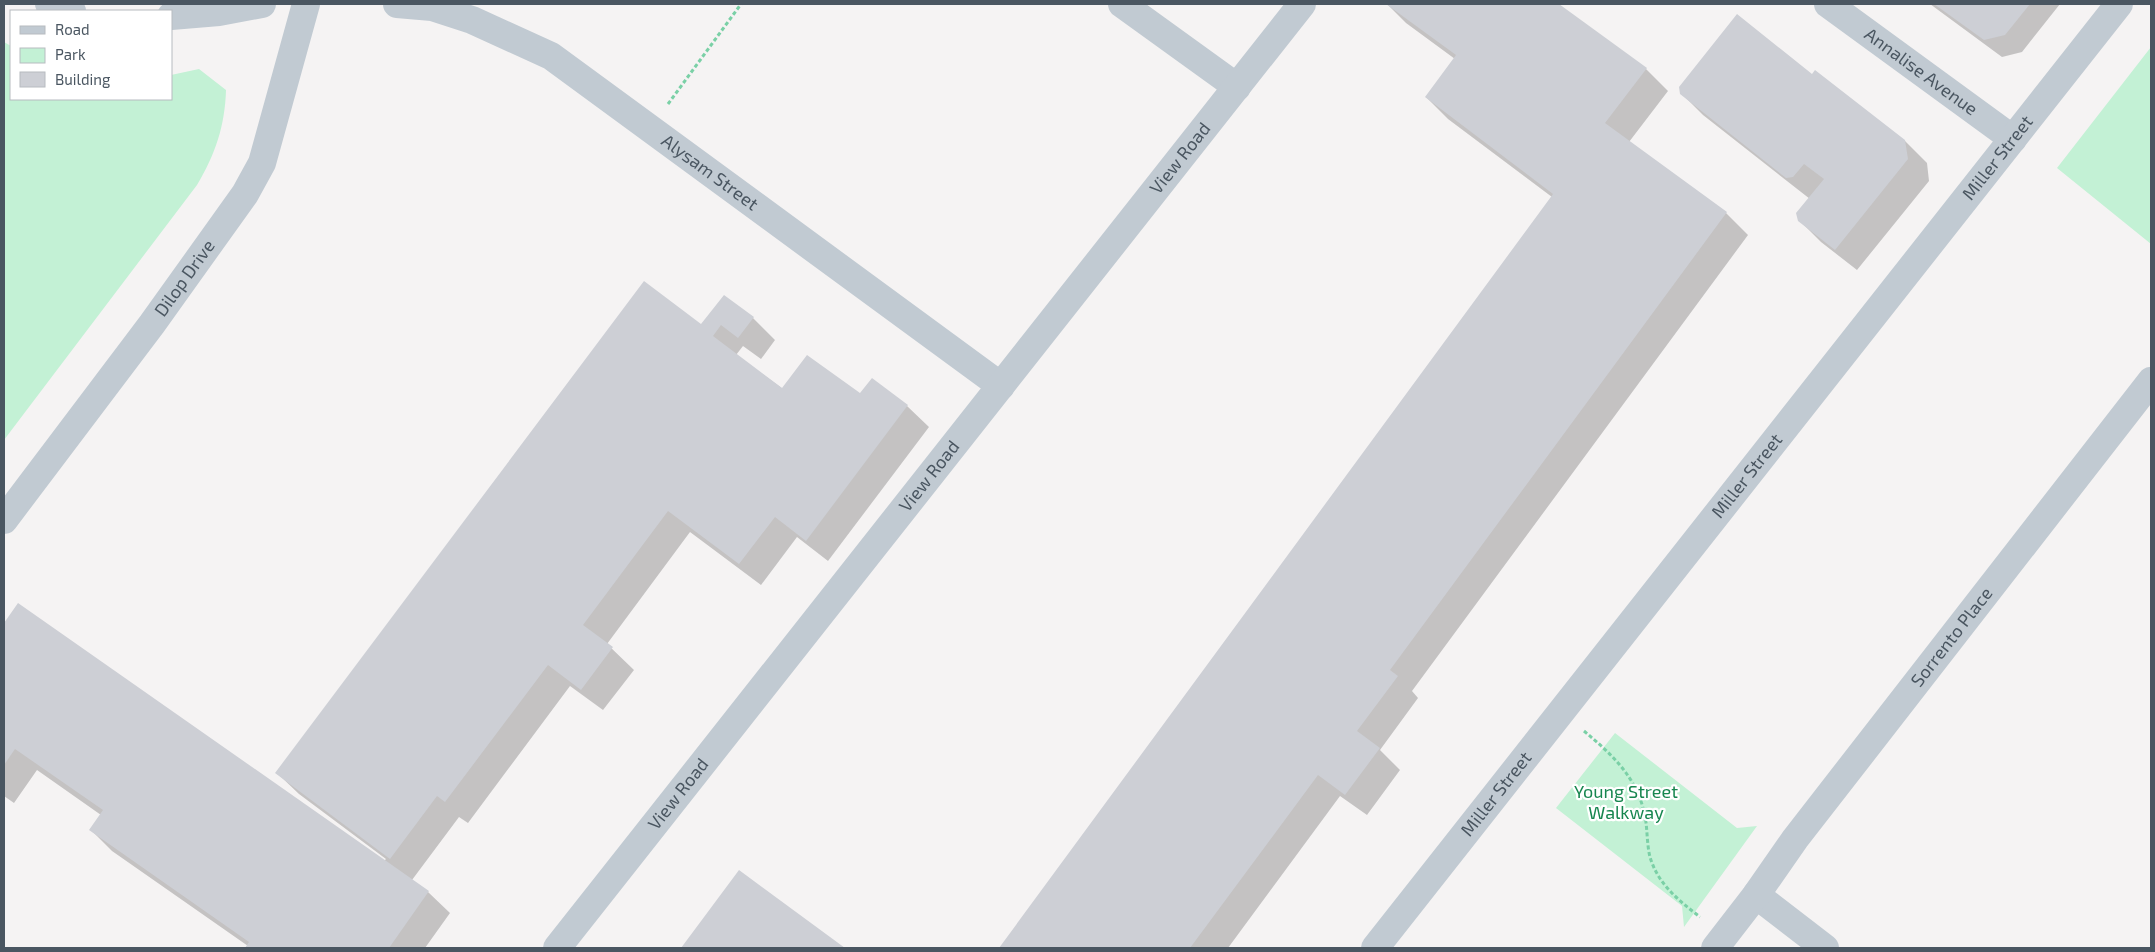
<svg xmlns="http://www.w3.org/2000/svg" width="2155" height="952" viewBox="0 0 2155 952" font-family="'Exo 2',sans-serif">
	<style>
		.green { fill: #c3f1d5 }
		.shadow { fill: #0003 }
		.building { fill: #cdcfd5 }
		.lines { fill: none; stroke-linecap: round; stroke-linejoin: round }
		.path { stroke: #7ad0a6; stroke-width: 3; stroke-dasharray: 4 2.5; stroke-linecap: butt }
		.minor { stroke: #c1cad2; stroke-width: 28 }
		.labels { text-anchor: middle; stroke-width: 4.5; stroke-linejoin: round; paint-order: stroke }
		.street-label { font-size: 18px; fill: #4a5661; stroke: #fff }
		.park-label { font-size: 18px; fill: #17864f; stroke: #fff }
	</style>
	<rect width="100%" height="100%" fill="#f5f3f3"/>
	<!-- green -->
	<path class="green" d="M4,42L11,46V99H171V75L199,69L226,90C225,126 215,155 197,185L4,440Z
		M2151,47V244L2057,168Z
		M1615,733L1737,828L1757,826L1684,927L1682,906L1556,808Z"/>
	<!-- shadow -->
	<path class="shadow" d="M1387,4H1557L1646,69L1668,91L1629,142L1726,213L1748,235L1412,691L1418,698L1380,750L1400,770L1367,815L1340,796L1228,948H1000L1552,197L1448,119L1426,97L1455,59L1406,23Z
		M1930,4H2060L2022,52L2002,57Z
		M1812,76L1905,141L1927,163L1929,181L1857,270L1821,242L1799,220L1810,199L1703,115L1681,93Z
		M724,296L753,318L775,340L761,359L743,346L736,355L783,389L860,395L907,406L929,427L828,561L797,537L761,585L690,532L607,644L634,670L603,710L570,686L468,823L459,817L412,880L428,892L450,913L425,948H246L248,946L112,851L91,830L101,815L37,770L14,803L4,796V625L18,605L384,861L386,859L299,794L277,773L702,326Z
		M739,872L843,948H683Z"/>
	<!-- building -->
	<path class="building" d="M1386,4H1559L1647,68L1605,123L1727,212L1390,670L1398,676L1357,731L1380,748L1345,795L1318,775L1190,948H999L1553,194L1425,97L1456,55Z
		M1934,4H2030L2005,35L1984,40Z
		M1737,14L1812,74L1815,70L1905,140L1908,159L1835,250L1798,221L1796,213L1824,179L1804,164L1793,177L1786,178L1680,94L1679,87Z
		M644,281L701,324L724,295L754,317L738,338L721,325L713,336L782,388L807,355L860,393L872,378L908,405L806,541L775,517L739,564L668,511L583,625L613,647L581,690L548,665L445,802L437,796L390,859L275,773Z
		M18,603L429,891L389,948H245L249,942L89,830L103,810L15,749L4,765V623Z
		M739,870L845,948H681Z"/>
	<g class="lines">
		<!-- path -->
		<path class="path" d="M668,104L741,4
			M1584,731C1609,752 1634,774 1643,808C1648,823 1646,841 1650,857C1658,884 1678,900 1700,917"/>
		<!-- minor -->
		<g class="minor">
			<path d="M49,4L72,11"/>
			<path id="s1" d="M397,4L432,7L472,20L551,56L1001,386"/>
			<path d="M1122,4L1237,87"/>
			<path id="s2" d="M1828,4L2013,139"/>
			<path d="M171,16L219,12L262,4"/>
			<path id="s3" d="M4,520L152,324L245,194L262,163L306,4"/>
			<path d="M1756,895L1825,948"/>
			<path id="s4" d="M557,948L1302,4"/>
			<path id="s5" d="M1375,948L2119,4"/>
			<path id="s6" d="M1715,948L1756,895L1795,839L2151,381"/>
		</g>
	</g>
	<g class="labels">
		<!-- street labels -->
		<g class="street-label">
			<text dy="6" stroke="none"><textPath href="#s2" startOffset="115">Annalise Avenue</textPath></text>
			<text dy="6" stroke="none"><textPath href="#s4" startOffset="1006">View Road</textPath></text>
			<text dy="6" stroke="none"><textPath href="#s5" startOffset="1006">Miller Street</textPath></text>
			<text dy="6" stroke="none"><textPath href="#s1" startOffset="361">Alysam Street</textPath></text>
			<text dy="6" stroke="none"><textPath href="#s3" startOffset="302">Dilop Drive</textPath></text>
			<text dy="6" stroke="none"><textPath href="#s4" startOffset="601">View Road</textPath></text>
			<text dy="6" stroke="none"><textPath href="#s5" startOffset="601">Miller Street</textPath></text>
			<text dy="6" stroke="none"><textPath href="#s6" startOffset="391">Sorrento Place</textPath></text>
			<text dy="6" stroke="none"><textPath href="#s4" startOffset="196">View Road</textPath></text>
			<text dy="6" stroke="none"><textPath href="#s5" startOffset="196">Miller Street</textPath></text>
		</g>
		<!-- park labels -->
		<g class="park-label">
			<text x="1626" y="798">Young Street<tspan x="1626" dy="21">Walkway</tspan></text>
		</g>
	</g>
	<!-- border -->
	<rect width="2155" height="952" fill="none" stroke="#4a5661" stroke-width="10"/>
	<!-- legend -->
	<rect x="10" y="10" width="162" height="90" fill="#ffffff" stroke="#b7bbc0"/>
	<rect x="20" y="26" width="25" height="8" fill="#c1cad2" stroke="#b7bbc0"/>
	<text x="55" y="35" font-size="15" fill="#4a5661">Road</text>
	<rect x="20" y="48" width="25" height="15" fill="#c3f1d5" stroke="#b7bbc0"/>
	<text x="55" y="60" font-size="15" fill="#4a5661">Park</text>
	<rect x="20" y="72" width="25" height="15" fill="#cdcfd5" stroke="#b7bbc0"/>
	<text x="55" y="85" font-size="15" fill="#4a5661">Building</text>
</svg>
